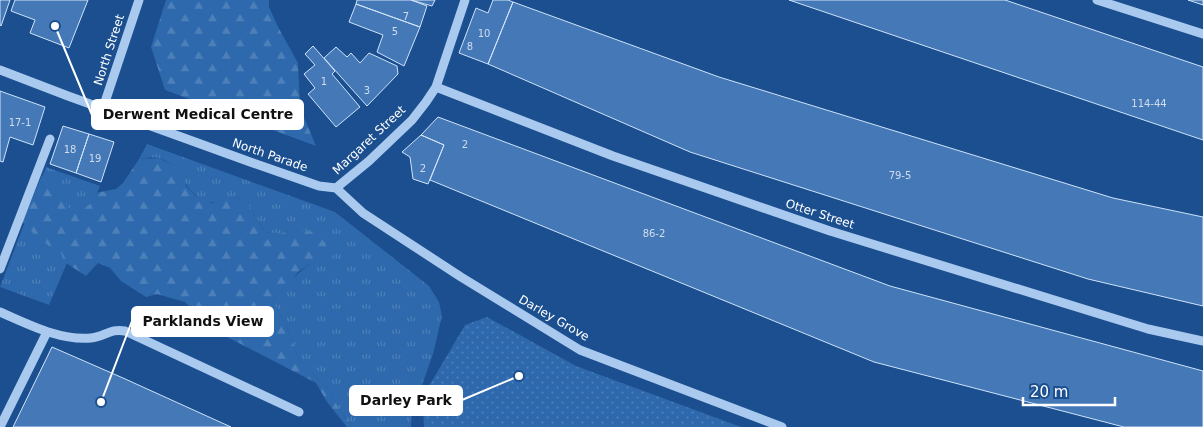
<svg xmlns="http://www.w3.org/2000/svg" width="1203" height="427" viewBox="0 0 1203 427" font-family="'DejaVu Sans',sans-serif">
	<style>
		.grass { fill: url(#grass-tufts) }
		.forest { fill: url(#forest-firs) }
		.park { fill: url(#park-dots) }
		.building { fill: #4478b7; stroke: #cfe3fa }
		.lines { fill: none; stroke-linecap: round; stroke-linejoin: round }
		.minor { stroke: #a9c9ee; stroke-width: 9 }
		.labels { text-anchor: middle; stroke-width: 4; stroke-linejoin: round; paint-order: stroke }
		.number-label { font-size: 10px; fill: #d0dded }
		.street-label { font-size: 12px; fill: #fff; stroke: #1b4f8f }
		.leader { fill: none; stroke: #fff; stroke-width: 2 }
		.callout-dot { fill: #fff; stroke: #1b4f8f; stroke-width: 2 }
		.callout { fill: #fff; stroke: #fff; stroke-width: 2 }
		.callout-label { font-size: 14px; text-anchor: middle; font-weight: bold; fill: #111 }
	</style>
	<defs>
		<pattern id="grass-tufts" width="24" height="20" patternUnits="userSpaceOnUse" patternTransform="scale(1.25)"><rect width="24" height="20" fill="#2e69ad"/><path d="M3 7l-1-3M5 7V3M7 7l1-3M15 17l-1-3M17 17v-4M19 17l1-3" fill="none" stroke="#4d80b9"/></pattern>
		<pattern id="forest-firs" width="22" height="20" patternUnits="userSpaceOnUse" patternTransform="scale(1.25)"><rect width="22" height="20" fill="#2e69ad"/><path d="M5 1l3.5 6h-7zM16 11l3.5 6h-7z" fill="#4d80b9"/></pattern>
		<pattern id="park-dots" width="8" height="8" patternUnits="userSpaceOnUse" patternTransform="scale(1.25)"><rect width="8" height="8" fill="#2e69ad"/><path d="M2 2h.1M6 6h.1" fill="none" stroke="#4d80b9" stroke-width="1.8" stroke-linecap="round"/></pattern>
	</defs>
	<rect width="100%" height="100%" fill="#1b4f8f"/>
	<!-- grass -->
	<path class="grass" d="M147,144L335,212L429,286L439,302L442,316L433,354L421,388L412,397L411,427H352L337,405L330,391L299,360L287,328L273,301C285,288 295,274 310,264L293,229L279,234L265,232L250,207L238,197C230,199 219,204 211,202C183,197 183,165 159,158C153,157 145,158 139,159Z
		M46,167L100,186L49,305L0,287Z"/>
	<!-- forest -->
	<path class="forest" d="M166,0H269V7L278,27L298,63L300,108L316,146L165,90L151,47Z
		M159,158L172,165L184,179L186,186L196,196L212,203L238,197L250,207L265,232L279,234L293,229L319,233L327,247L310,264L298,272L289,284L273,301L287,328L299,360L330,391L337,405L352,427H347L327,402L316,383L208,327L185,302L157,294L146,297L121,281L110,268L98,263L86,276L66,263L60,251L43,242L22,222L42,175C47,185 54,192 64,196L67,207L79,213L90,204L95,193L116,189L123,183L139,159Z"/>
	<!-- park -->
	<path class="park" d="M487,317L576,366L741,427H424L423,408L429,386L465,325Z"/>
	<!-- building -->
	<path class="building" d="M0,0H10L1,26L0,25Z
		M15,0H88L69,48L30,33L35,20L11,11Z
		M357,0H411L427,6L420,27L356,4Z
		M411,0H435L432,6Z
		M493,0H508L513,2L488,64L459,53L476,8L488,13Z
		M789,0H1005L1203,67V140Z
		M1188,0H1203V5Z
		M513,2L719,77L1113,198L1203,217V306L1088,279L690,152L488,64Z
		M356,4L420,27L404,66L377,52L383,35L349,22Z
		M313,46L335,71L332,74L360,107L336,127L308,94L315,88L304,74L315,65L305,54Z
		M336,47L347,57L351,53L360,63L369,53L397,66L398,74L367,106L324,58Z
		M0,91L45,107L33,145L10,137L3,162L0,161Z
		M438,117L890,286L1203,371V427H1124L874,362L430,180L444,145L421,135Z
		M63,126L89,134L76,173L50,164Z
		M89,134L114,142L101,182L76,173Z
		M421,135L444,145L428,184L413,179L410,157L402,152Z
		M52,347L123,378L231,427H13Z"/>
	<g class="lines">
		<!-- minor -->
		<path class="minor" d="M1097,0L1203,34
			M0,70L68,96L253,163L319,186L336,188
			M436,87L613,156L830,231L1148,329L1203,341
			M103,108L139,0
			M336,188L363,213L461,277L580,350L782,427
			M336,188L369,161L412,120L426,102L436,87L465,0
			M0,269L50,139
			M0,312C28,324 60,341 91,338C105,337 110,328 125,331L299,412
			M0,427L47,332"/>
	</g>
	<g class="labels">
		<!-- number labels -->
		<g class="number-label">
			<text x="406" y="20">7</text>
			<text x="395" y="35">5</text>
			<text x="484" y="37">10</text>
			<text x="470" y="50">8</text>
			<text x="324" y="85">1</text>
			<text x="367" y="94">3</text>
			<text x="1149" y="107">114-44</text>
			<text x="20" y="126">17-1</text>
			<text x="465" y="148">2</text>
			<text x="70" y="153">18</text>
			<text x="95" y="162">19</text>
			<text x="423" y="172">2</text>
			<text x="900" y="179">79-5</text>
			<text x="654" y="237">86-2</text>
		</g>
		<!-- street labels -->
		<g class="street-label">
			<text transform="translate(109 50) rotate(-72)" y="4">North Street</text>
			<text transform="translate(369 140) rotate(-43)" y="4">Margaret Street</text>
			<text transform="translate(270 155) rotate(19)" y="4">North Parade</text>
			<text transform="translate(820 214) rotate(18)" y="4">Otter Street</text>
			<text transform="translate(554 318) rotate(30)" y="4">Darley Grove</text>
		</g>
	</g>
	<!-- callouts -->
	<path class="leader" d="M55 26L92 115M101 402L132 321M519 376L462 400"/>
	<g class="callout-dot">
		<circle cx="55" cy="26" r="5"/>
		<circle cx="101" cy="402" r="5"/>
		<circle cx="519" cy="376" r="5"/>
	</g>
	<g class="callout">
		<rect x="92" y="100" width="211" height="29" rx="5"/>
		<rect x="132" y="307" width="141" height="29" rx="5"/>
		<rect x="350" y="386" width="112" height="29" rx="5"/>
	</g>
	<g class="callout-label">
		<text x="198" y="119">Derwent Medical Centre</text>
		<text x="203" y="326">Parklands View</text>
		<text x="406" y="405">Darley Park</text>
	</g>
	<!-- scale -->
	<path d="M1023 397v8h92v-8" fill="none" stroke="#ffffff" stroke-width="2.5"/>
	<text x="1030" y="397" font-size="15" fill="#ffffff" stroke="#1b4f8f" stroke-width="4" paint-order="stroke">20 m</text>
</svg>
